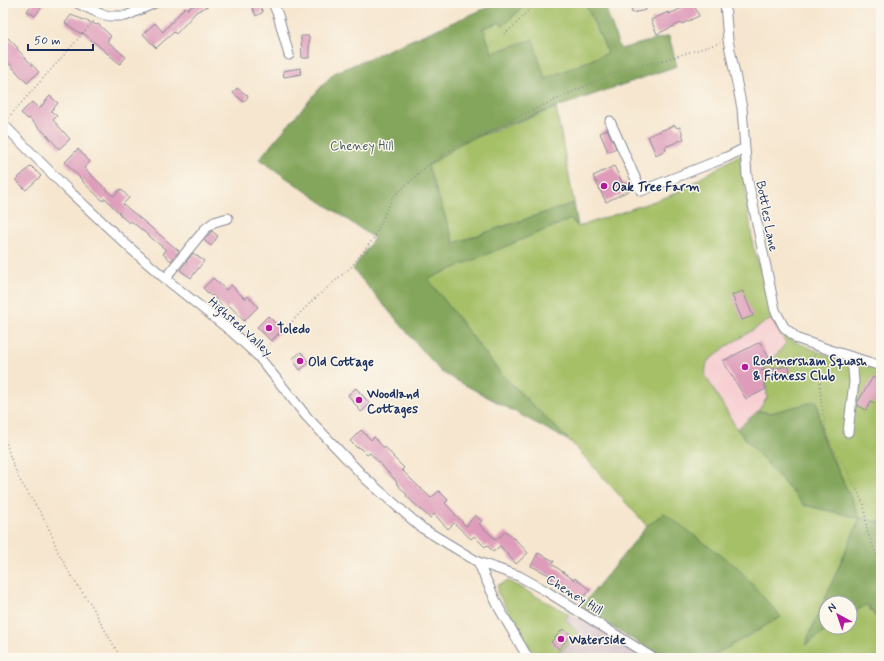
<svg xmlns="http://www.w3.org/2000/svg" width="884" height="661" viewBox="0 0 884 661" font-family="Mynerve,sans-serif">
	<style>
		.built { fill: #f7cfd2 }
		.industrial { fill: #d2bdc6 }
		.green { fill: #a6c067; stroke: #607862; fill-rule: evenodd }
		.forest { fill: #84a65c; stroke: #506a5d }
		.building { fill: #de9cba }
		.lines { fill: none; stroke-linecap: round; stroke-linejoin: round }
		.minor-casing { stroke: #888a96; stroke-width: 11 }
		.path { stroke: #888a96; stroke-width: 1.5; stroke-dasharray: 1 3; stroke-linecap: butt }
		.minor { stroke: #fff; stroke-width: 9 }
		.poi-dot { fill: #b5179e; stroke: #fbf7ec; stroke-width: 1.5 }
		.labels { text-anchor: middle; stroke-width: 3; stroke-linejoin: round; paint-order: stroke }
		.park-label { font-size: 13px; fill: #455a61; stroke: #fbf7ec }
		.poi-label { font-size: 13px; font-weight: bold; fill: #1b2f5e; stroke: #fbf7ec; text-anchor: start }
		.street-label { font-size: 13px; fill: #1b2f5e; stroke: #fbf7ec }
	</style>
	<rect width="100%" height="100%" fill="#fbf7ec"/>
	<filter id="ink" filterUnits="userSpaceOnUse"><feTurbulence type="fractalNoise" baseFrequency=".025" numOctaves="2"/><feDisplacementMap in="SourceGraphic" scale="8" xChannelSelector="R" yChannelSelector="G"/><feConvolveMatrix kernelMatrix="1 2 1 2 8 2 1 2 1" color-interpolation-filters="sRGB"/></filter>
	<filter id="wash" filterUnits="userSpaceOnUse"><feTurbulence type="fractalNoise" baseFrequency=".012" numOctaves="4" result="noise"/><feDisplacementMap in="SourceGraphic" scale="16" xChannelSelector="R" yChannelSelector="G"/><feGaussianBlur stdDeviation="0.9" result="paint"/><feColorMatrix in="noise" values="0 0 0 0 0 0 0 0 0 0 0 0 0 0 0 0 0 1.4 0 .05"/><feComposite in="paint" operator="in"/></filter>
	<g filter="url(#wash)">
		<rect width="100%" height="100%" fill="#f6e6cf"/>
		<!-- built -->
		<path class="built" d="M771,319L786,343L765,369L767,398L758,411L737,429L705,375L707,362L727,346Z"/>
		<!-- industrial -->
		<path class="industrial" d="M569,614L596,625L648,658H555L578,634L565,619Z"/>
		<!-- green -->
		<path class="green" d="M520,3H585L608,53L545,79L492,53L483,28L500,22L503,26L521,9Z
			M556,108L574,203L454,243L428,166L463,142Z
			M741,154L753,246L774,315L793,341L827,355L875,368L881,371V522L860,518L806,642L831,627H850V615L866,604L881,624V658H709L781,617L664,513L647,526L571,442L501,374L427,278L571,219L578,227L672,195ZM771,319L786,343L765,369L767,398L758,411L770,413L817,402L822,436L860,518L804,505L737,429L705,375L707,362L727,346Z
			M508,581L569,614L565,619L578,633L555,658H536L497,592L498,585Z"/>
		<!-- forest -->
		<path class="forest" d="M498,3H520L521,9L503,26L500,22L483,28L492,53L533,39L545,79L608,53L585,3H604L620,49L669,36L677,66L496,128L463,142L428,166L454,243L574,203L578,227L571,219L428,279L501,374L571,442L441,372L353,269L374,238L259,159L320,88L334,73Z
			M817,401L822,436L860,518L881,522V624L867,604L850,615V603H826V627H832L805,645L860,518L804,505L737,429L758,411L770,413Z
			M664,513L738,568L781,617L709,658H664L580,608L647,526Z"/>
		<g id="blocks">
			<!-- building -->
			<path class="building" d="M33,3H45L35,16L27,11Z
				M198,3H213L196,12L176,34L174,32L156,48L143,34L155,23L163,32L185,7L187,9Z
				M250,3H258L263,12L256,16Z
				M630,3H644L646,10L632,13Z
				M693,3L699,16L682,24L681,23L657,34L651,20L668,12L669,14Z
				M71,15L97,25L98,24L111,36L107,41L126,57L120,64L82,32L81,34L65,23Z
				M3,33L18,48L17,49L39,72L27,83L3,57Z
				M301,36H309V58H302Z
				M300,68L301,74L284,77L283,71Z
				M237,88L248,96L244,102L233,93Z
				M50,96L58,103L51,111L57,116L53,120L70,139L59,149L47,135L29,118L28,119L21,113L32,102L39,109Z
				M675,125L677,128L680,127L684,139L665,147L666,150L656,155L648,136Z
				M607,129L616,148L608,152L600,133Z
				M78,149L90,162L84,168L113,196L121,189L129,198L123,204L179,251L171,261L163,254L166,250L131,221L129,223L120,215V214L105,198L103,201L83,182V181L65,162Z
				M31,166L41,176L26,190L16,180Z
				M614,166L623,184L626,183L630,190L606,202L593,176Z
				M212,231L218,236L211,246L204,240Z
				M193,253L204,261L191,278L180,270Z
				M213,278L226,290L231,285L245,299L248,296L258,307L244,321L230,306L226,310L212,295L211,296L203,288Z
				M743,291L753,316L742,320L732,295Z
				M268,316L282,330L271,341L257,327Z
				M760,342L769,358L761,371L789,366L790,374L763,379L766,389L746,399L723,361Z
				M301,352L309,363L300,370L292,359Z
				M873,377L881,382V396L876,404L871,401L866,410L857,405V403Z
				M356,388L370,404L361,412L348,395Z
				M361,430L371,440L374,437L384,448L385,447L394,457H393L404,468L402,470L417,485L431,498L439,491L448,500L445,503L466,526L475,515L482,521L479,524L496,540L506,531L513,539L514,538L528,553L516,564L500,546L493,552L487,545L485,547L474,536L471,539L454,523L448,529L434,514L430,518L406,496L407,495L396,483L397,482L370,453L367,455L359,447L357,448L350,441Z
				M538,553L554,561L552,564L574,580L575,578L590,590L581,600L558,581L556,583L551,579L553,577L531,566Z
				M563,629L571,635L559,649L551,642Z"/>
		</g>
	</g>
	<g filter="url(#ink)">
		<use href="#blocks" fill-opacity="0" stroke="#888a96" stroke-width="1"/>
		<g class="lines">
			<!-- minor casing -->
			<g class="minor-casing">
				<path id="minor" d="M77,3L101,14L110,16H126L155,3
					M273,3L278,15L289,55
					M725,3L728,40L742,108L747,176L775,310L784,327L798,339L833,351L881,366
					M610,121L641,191L727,157L745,148
					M3,124L67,189L130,248L167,280L232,332L258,356L307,417L366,479L422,528L478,562L519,576L546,591L653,658
					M167,280L170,272L205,229L214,222L228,218
					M848,432L854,382L853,369L849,356
					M478,562L499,608L528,658"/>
			</g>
			<!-- path -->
			<path class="path" d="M504,34L514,26L535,3
				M8,118L95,20
				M264,350L311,302L351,267L374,238L392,198L428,165L463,142L618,71L667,59L720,43
				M814,355L819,369L821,401L827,438L846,468L864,505L867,531L878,559L881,562
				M3,432L10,456L19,479L28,493L43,517L52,535L57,550L73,579L84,595L91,604L101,623L121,658"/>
			<!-- minor -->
			<use href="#minor" class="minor"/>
		</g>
	</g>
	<!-- markers -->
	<g class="poi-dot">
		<circle cx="604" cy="186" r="4"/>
		<circle cx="269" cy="328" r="4"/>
		<circle cx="300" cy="361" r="4"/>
		<circle cx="745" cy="367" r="4"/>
		<circle cx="359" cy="400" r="4"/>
		<circle cx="561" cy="639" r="4"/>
	</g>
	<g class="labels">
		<!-- park labels -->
		<g class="park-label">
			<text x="362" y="150">Cheney Hill</text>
		</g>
		<!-- poi labels -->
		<g class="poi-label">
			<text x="612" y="191">Oak Tree Farm</text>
			<text x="277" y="333">Toledo</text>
			<text x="753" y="365">Rodmersham Squash<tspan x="753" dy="15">&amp; Fitness Club</tspan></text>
			<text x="308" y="366">Old Cottage</text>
			<text x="367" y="398">Woodland<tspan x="367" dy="15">Cottages</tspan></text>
			<text x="569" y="644">Waterside</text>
		</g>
		<!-- street labels -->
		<g class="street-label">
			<text transform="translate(768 216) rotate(79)" y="5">Bottles Lane</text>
			<text transform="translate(241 326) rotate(42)" y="5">Highsted Valley</text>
			<text transform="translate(575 594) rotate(32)" y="5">Cheney Hill</text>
		</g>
	</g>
	<!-- margin -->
	<rect width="884" height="661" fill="none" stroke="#fbf7ec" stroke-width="16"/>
	<!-- north arrow -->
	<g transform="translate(838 615) rotate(320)"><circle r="19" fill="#fbf7ec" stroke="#a1a7b3"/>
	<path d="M0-3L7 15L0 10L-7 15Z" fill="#b5179e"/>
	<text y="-6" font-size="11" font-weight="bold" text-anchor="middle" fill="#1b2f5e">N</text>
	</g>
	<!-- scale -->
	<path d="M28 44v6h65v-6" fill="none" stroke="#1b2f5e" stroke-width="2"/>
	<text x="34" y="44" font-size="12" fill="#1b2f5e" stroke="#fbf7ec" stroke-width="3" paint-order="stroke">50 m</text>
</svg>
